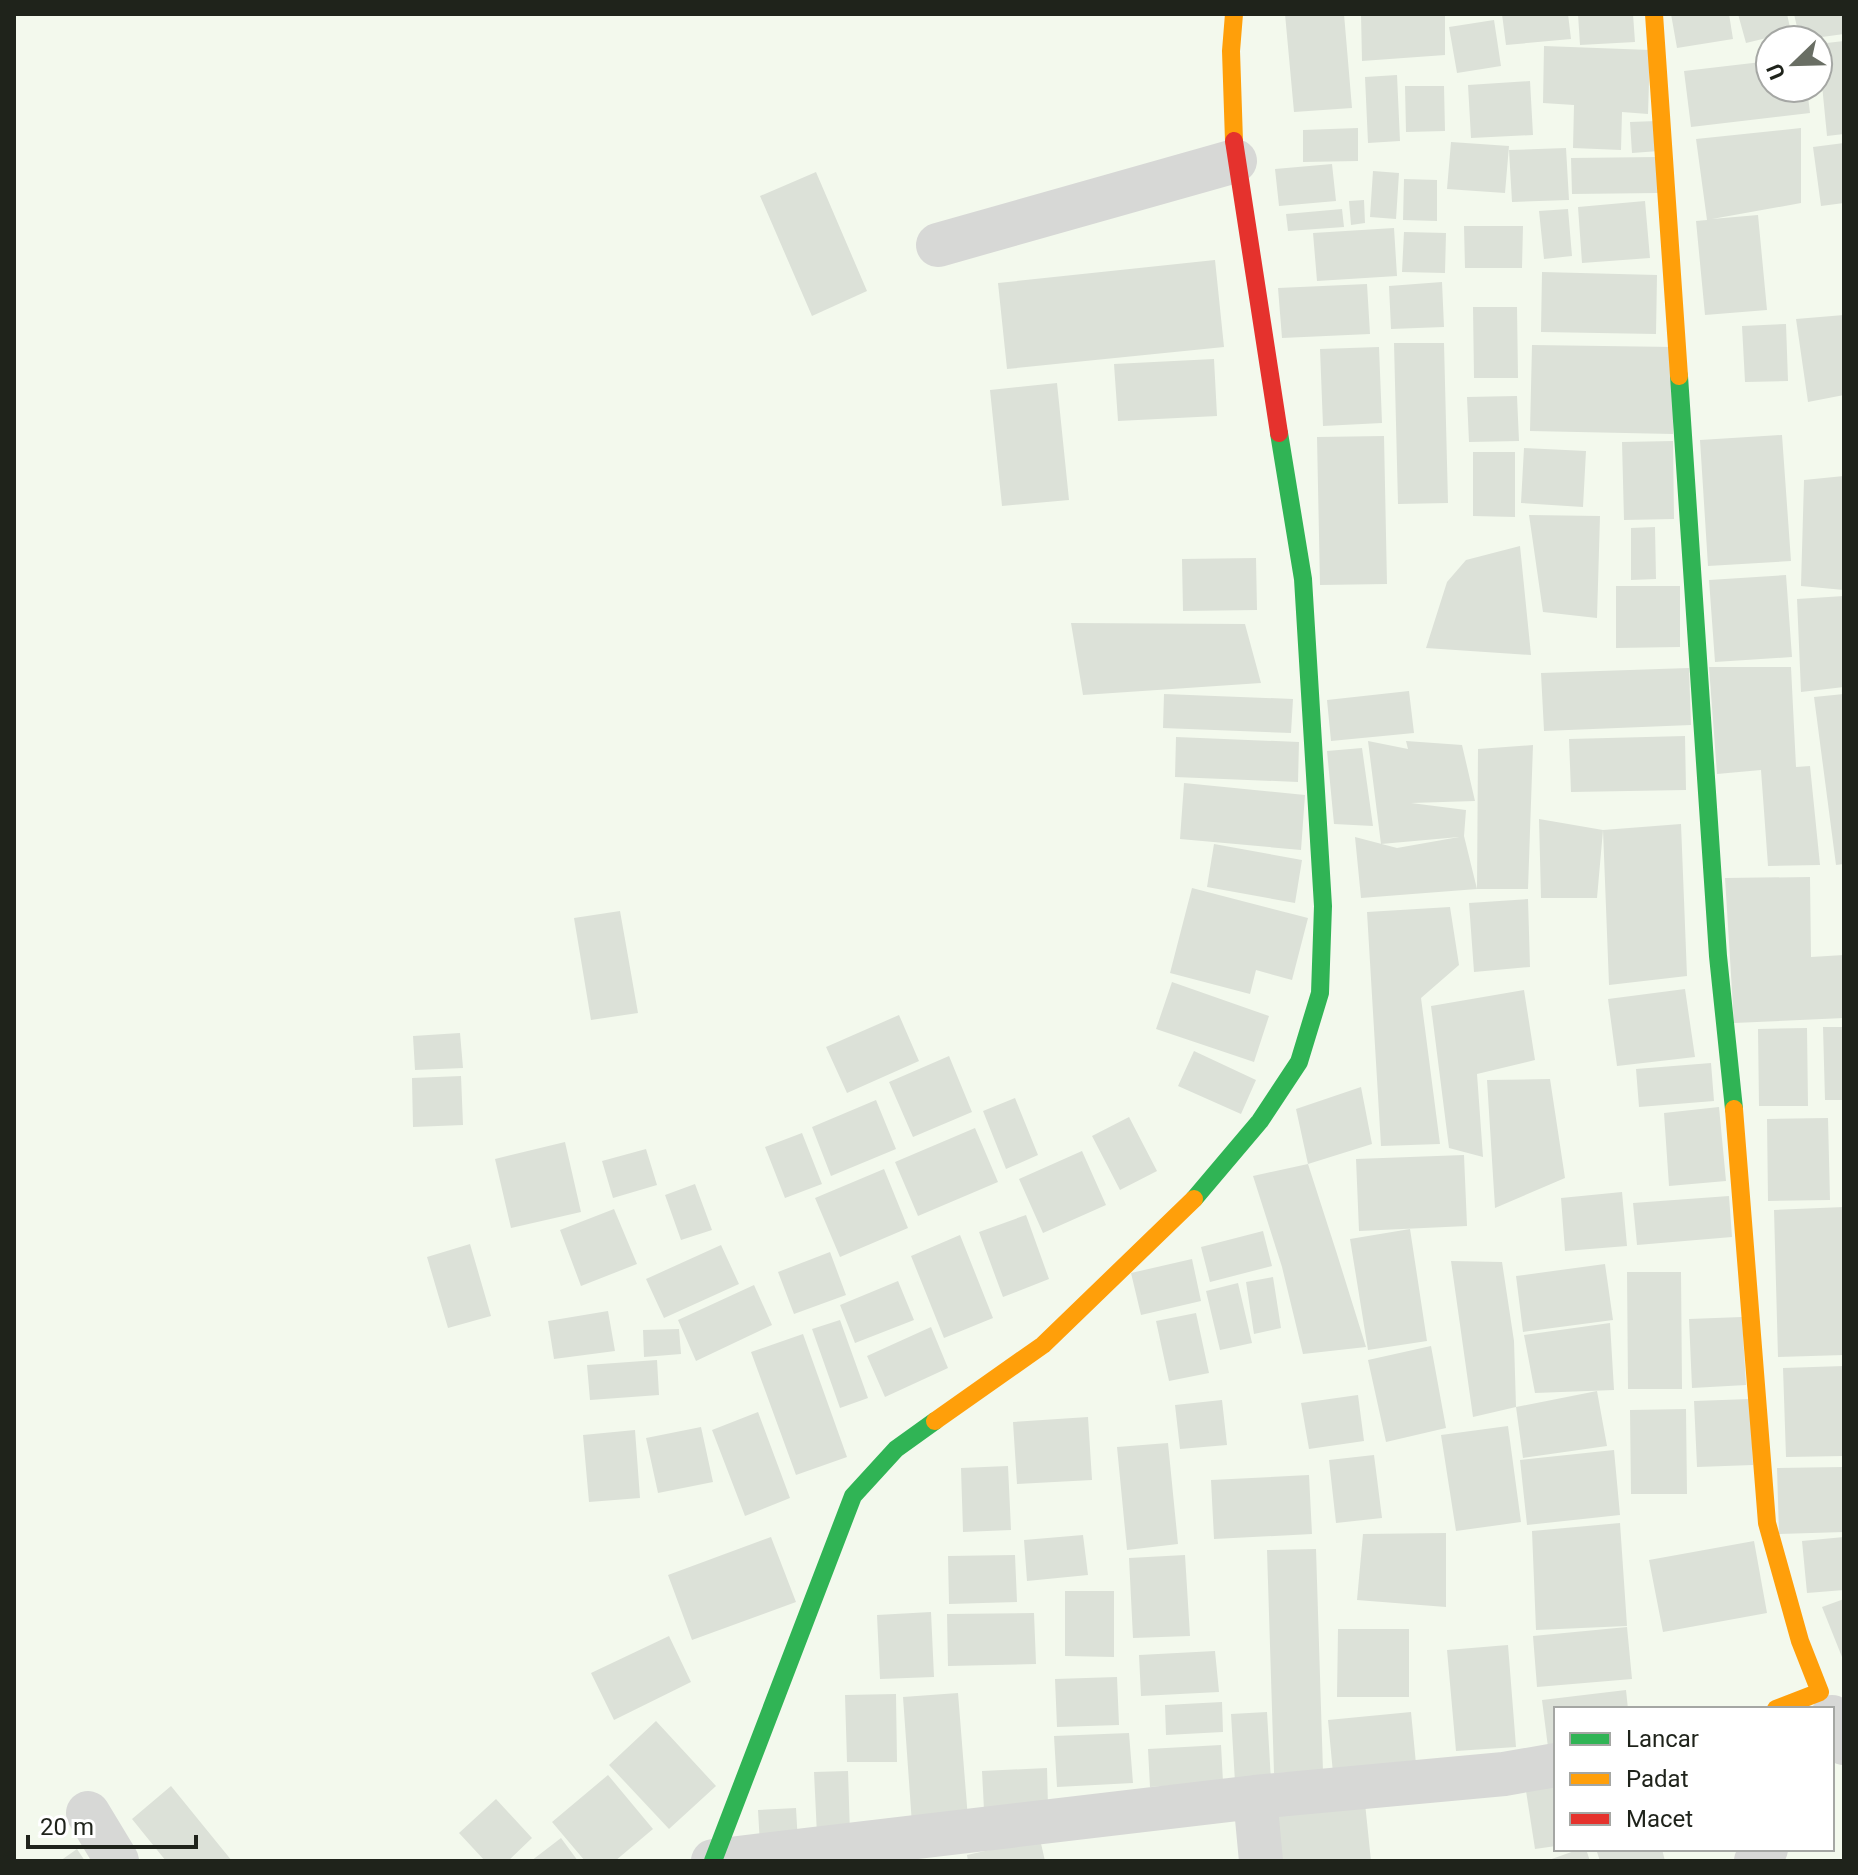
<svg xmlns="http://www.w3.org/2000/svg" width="1858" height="1875" viewBox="0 0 1858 1875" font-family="Roboto,sans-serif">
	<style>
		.building { fill: #dce1d8 }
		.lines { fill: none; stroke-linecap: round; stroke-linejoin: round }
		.street { stroke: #d7d8d6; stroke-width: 44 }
		.fast { stroke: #30b455; stroke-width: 18 }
		.slow { stroke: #ff9f0a; stroke-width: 18 }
		.jam { stroke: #e5322d; stroke-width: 18 }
	</style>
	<rect width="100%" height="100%" fill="#f3f9ed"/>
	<!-- building -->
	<path class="building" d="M1285,14H1344L1352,108L1294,112Z
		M1361,14H1445V55L1362,61Z
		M1502,14H1568L1571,39L1506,45Z
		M1578,14H1633L1635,42L1580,45Z
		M1671,14H1729L1733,39L1677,48Z
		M1738,14H1787L1791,32L1746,43Z
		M1794,14H1844V34L1800,40Z
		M1494,20L1501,66L1457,73L1449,27Z
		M1844,41V134L1827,136L1818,44Z
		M1544,46L1650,50L1648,114L1622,112L1621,150L1573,148L1574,105L1543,103Z
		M1770,61V88H1807L1810,113L1691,127L1684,71Z
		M1397,75L1400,141L1368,143L1365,77Z
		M1530,81L1533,135L1471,138L1468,85Z
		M1405,86H1444L1445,131L1406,132Z
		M1657,121L1659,151L1632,153L1630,122Z
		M1358,128V161L1303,162V130Z
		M1801,128V203L1712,219L1758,215L1767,310L1705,315L1696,221L1707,220L1696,139Z
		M1451,142L1509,146L1505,193L1447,189Z
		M1844,143V203L1821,206L1813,147Z
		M1566,148L1569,200L1512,202L1509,150Z
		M1658,157V193L1572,194L1571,158Z
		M1332,164L1336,201L1279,206L1275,169Z
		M1373,171L1399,173L1396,219L1370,217Z
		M816,172L867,291L812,316L760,196Z
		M1404,179L1437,180V221L1403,220Z
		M1364,200L1365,223L1351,225L1349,201Z
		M1645,201L1650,258L1582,263L1578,207Z
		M1342,209L1344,227L1288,231L1286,214Z
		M1568,209L1572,256L1544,259L1539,211Z
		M1464,226H1523L1522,268H1465Z
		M1394,228L1397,276L1317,281L1313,233Z
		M1404,232L1446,233L1445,273L1402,272Z
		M1215,260L1224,347L1007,369L998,283Z
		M1542,272L1657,275L1656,334L1541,332Z
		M1442,282L1444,327L1391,329L1389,286Z
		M1367,284L1370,334L1282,338L1278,288Z
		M1473,307H1517L1518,378H1474Z
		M1844,315V395L1808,402L1796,319Z
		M1786,324L1788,381L1745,382L1742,326Z
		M1394,343H1444L1448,503L1398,504Z
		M1532,345L1675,347L1673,434L1530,431Z
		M1379,347L1382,423L1323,426L1320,349Z
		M1214,359L1217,416L1118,421L1114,364Z
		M1057,383L1069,500L1002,506L990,390Z
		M1517,396L1519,441L1469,442L1467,397Z
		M1782,435L1791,561L1708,566L1700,440Z
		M1384,436L1387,584L1320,585L1317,437Z
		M1673,441L1674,519L1624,520L1622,442Z
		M1524,448L1586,451L1583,507L1521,503Z
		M1473,452H1515V517L1473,516Z
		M1844,476V590L1801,586L1804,480Z
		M1529,515L1600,516L1597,618L1543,612Z
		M1655,527L1656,579L1631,580V528Z
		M1520,546L1531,655L1426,648L1447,582L1466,560Z
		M1256,558L1257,610L1183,611L1182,559Z
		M1786,575L1792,657L1715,662L1709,580Z
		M1616,586H1680V647L1616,648Z
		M1844,596V687L1801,692L1797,599Z
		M1071,623L1245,624L1261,683L1083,695Z
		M1709,667H1791L1796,767L1810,766L1820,865L1768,866L1761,770L1717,774Z
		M1689,668L1691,725L1544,731L1541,673Z
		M1409,691L1414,733L1331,741L1327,700Z
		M1164,694L1293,699L1291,733L1163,728Z
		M1844,694V864L1836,865L1814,697Z
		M1685,736L1686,790L1571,792L1569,739Z
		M1176,737L1299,742L1298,782L1175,777Z
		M1368,741L1408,749L1406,741L1462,745L1475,801L1411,803L1466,810L1464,836L1477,889L1478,749L1533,745L1528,889H1477L1361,898L1355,837L1397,848L1459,837L1381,844Z
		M1362,748L1373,826L1334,824L1327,751Z
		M1184,783L1305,795L1301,850L1180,839Z
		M1539,819L1603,830L1681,824L1687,976L1609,985L1603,830L1597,898H1541Z
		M1214,844L1302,860L1295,903L1207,887Z
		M1810,877L1811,957L1844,955V1018L1734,1023L1725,878Z
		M1192,888L1308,918L1292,980L1256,970L1250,994L1170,973Z
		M1528,899L1530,967L1474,972L1469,903Z
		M1450,907L1459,965L1421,998L1440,1144L1381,1146L1367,912Z
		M620,911L638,1013L591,1020L574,918Z
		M1172,982L1269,1016L1254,1062L1156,1029Z
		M1685,989L1695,1057L1617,1066L1608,999Z
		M1524,990L1535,1060L1477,1074L1483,1157L1449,1148L1431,1006Z
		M899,1015L919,1061L847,1093L826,1047Z
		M1823,1027H1844V1100H1825Z
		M1807,1028L1808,1106H1759L1758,1029Z
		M460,1033L463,1068L415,1070L413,1036Z
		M1194,1051L1256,1080L1241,1114L1178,1086Z
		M949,1056L972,1112L913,1137L889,1082Z
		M1711,1063L1714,1101L1639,1107L1636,1069Z
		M461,1076L463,1125L413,1127L412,1078Z
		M1550,1079L1565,1178L1495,1208L1487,1080Z
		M1361,1087L1372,1144L1308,1164L1296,1109Z
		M1015,1098L1038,1155L1006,1169L983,1111Z
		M876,1100L896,1149L831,1176L812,1127Z
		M1719,1107L1726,1181L1669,1186L1664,1113Z
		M1129,1117L1157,1171L1120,1190L1092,1136Z
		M1828,1118L1830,1200L1768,1201L1767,1119Z
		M975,1128L998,1182L918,1216L895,1162Z
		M802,1133L822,1184L785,1198L765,1147Z
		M565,1142L581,1212L511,1228L495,1159Z
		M646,1149L657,1185L613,1198L602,1161Z
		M1082,1151L1106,1205L1043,1233L1019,1179Z
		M1464,1155L1467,1226L1359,1231L1356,1159Z
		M1308,1164L1337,1254L1366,1347L1303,1354L1282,1267L1253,1176Z
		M884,1169L908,1228L840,1257L815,1198Z
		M695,1184L712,1230L681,1240L665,1195Z
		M1622,1192L1627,1246L1565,1251L1561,1198Z
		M1729,1196L1732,1237L1637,1245L1633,1203Z
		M1844,1207V1355L1778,1357L1774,1210Z
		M614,1209L637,1264L581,1286L560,1230Z
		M1026,1215L1049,1279L1003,1297L979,1232Z
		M1410,1229L1427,1341L1368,1350L1350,1239Z
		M1263,1231L1272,1266L1210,1282L1201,1247Z
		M960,1235L993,1318L944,1338L911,1256Z
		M470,1244L491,1316L448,1328L427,1257Z
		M721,1245L739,1284L664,1318L646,1279Z
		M830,1252L846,1295L794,1314L778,1272Z
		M1192,1259L1201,1301L1141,1315L1131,1273Z
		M1451,1261L1502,1262L1514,1341L1516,1407L1473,1417Z
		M1605,1264L1613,1320L1523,1332L1516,1276Z
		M1627,1272H1681L1682,1389H1628Z
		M1273,1277L1281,1328L1254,1334L1246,1282Z
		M898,1281L914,1320L855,1343L840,1305Z
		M1238,1283L1252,1343L1220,1350L1206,1291Z
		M754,1285L772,1325L696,1361L678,1320Z
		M608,1311L615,1351L554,1359L548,1321Z
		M1196,1313L1209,1373L1169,1381L1156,1321Z
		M1742,1317L1746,1385L1692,1388L1689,1319Z
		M840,1320L868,1398L840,1408L812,1329Z
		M1610,1323L1614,1390L1535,1393L1524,1335Z
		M931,1327L948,1368L885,1397L867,1356Z
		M679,1329L681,1354L644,1357L643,1330Z
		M803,1334L847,1457L796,1475L751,1352Z
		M1431,1346L1446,1428L1386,1442L1368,1360Z
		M657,1360L659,1395L590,1400L587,1365Z
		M1844,1366V1456L1786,1457L1783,1368Z
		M1597,1391L1607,1446L1523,1458L1516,1407Z
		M1358,1395L1364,1441L1309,1449L1301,1403Z
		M1750,1399L1753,1465L1697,1467L1694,1401Z
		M1222,1400L1227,1445L1180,1449L1175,1405Z
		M1686,1409L1687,1494H1631L1630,1410Z
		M758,1412L790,1498L745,1516L712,1430Z
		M1088,1417L1092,1480L1017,1484L1013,1422Z
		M1508,1426L1521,1522L1456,1531L1441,1435Z
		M701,1427L713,1482L658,1493L646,1438Z
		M635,1430L640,1498L589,1502L583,1435Z
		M1168,1443L1178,1544L1127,1550L1117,1447Z
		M1614,1450L1620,1515L1527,1525L1520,1460Z
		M1374,1455L1382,1518L1336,1523L1329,1460Z
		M1008,1466L1011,1530L963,1532L961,1468Z
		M1843,1467L1844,1532L1779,1534L1777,1468Z
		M1309,1475L1312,1534L1214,1539L1211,1480Z
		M1620,1523L1627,1626L1536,1630L1532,1531Z
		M1446,1533V1607L1357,1600L1363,1534Z
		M1083,1535L1088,1575L1027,1581L1024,1540Z
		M771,1537L796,1602L692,1640L668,1575Z
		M1844,1537V1590L1807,1593L1802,1541Z
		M1754,1541L1767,1613L1663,1632L1649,1560Z
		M1316,1549L1323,1772L1274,1773L1267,1550Z
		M1015,1555L1017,1602L949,1604L948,1556Z
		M1185,1555L1190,1636L1133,1638L1129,1558Z
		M1065,1591H1114V1657L1065,1656Z
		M1844,1599V1662L1822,1607Z
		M931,1612L934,1677L880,1679L877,1615Z
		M1034,1613L1036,1664L948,1666L947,1614Z
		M1627,1627L1632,1679L1537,1687L1533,1636Z
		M1338,1629H1409V1697H1337Z
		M669,1636L691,1682L614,1720L591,1673Z
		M1508,1645L1516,1747L1456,1751L1447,1650Z
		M1215,1651L1219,1692L1141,1696L1139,1655Z
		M1117,1677L1119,1725L1057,1727L1055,1679Z
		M1626,1690L1628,1709H1556V1754L1549,1755L1542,1700Z
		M958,1693L968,1819L912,1824L903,1697Z
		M896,1694L897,1762H847L845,1695Z
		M1222,1702L1223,1732L1166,1735L1165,1705Z
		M1267,1712L1271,1781L1235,1782L1231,1714Z
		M1411,1712L1416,1764L1333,1773L1328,1720Z
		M656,1721L716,1786L669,1829L609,1765Z
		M1129,1733L1133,1783L1057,1787L1054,1736Z
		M1221,1745L1223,1782L1150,1787L1148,1749Z
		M1047,1768L1048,1808L984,1810L982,1771Z
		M848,1771L850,1834L817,1835L814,1772Z
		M1556,1773V1846L1535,1849L1524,1778Z
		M608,1775L653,1829L615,1861H585L552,1822Z
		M171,1786L232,1861H166L132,1819Z
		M496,1799L532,1838L508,1861H485L459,1833Z
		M1365,1803L1371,1861H1269L1264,1812Z
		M796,1808L798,1844L760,1845L758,1810Z
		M561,1838L578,1861H531Z
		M1040,1839L1045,1861H968L967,1855Z
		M77,1849L85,1861H60Z
		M1580,1849H1586L1590,1861H1546Z
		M1608,1849H1662L1665,1861H1600L1597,1852Z"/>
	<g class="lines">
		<!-- street -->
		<path class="street" d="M938,245L1235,161
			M1832,1717L1844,1743
			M1255,1797L1261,1861
			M88,1813L117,1861
			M713,1861L1255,1797L1504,1774L1556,1765
			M1756,1861L1766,1849"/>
		<!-- fast -->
		<path class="fast" d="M1679,376L1718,956L1734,1109
			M1194,1199L1260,1121L1299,1062L1320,993L1323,906L1303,579L1279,433
			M713,1861L853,1496L896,1449L935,1421"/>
		<!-- slow -->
		<path class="slow" d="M1234,14L1231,51L1234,141
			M1654,14L1679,376
			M1734,1109L1767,1523L1800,1641L1820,1692L1776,1709
			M935,1421L1043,1345L1194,1199"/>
		<!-- jam -->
		<path class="jam" d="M1234,141L1279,433"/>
	</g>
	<!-- border -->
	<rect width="1858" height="1875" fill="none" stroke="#1f231b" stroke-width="32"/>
	<!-- legend -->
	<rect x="1554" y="1707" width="280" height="144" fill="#ffffff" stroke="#a5a7a4" stroke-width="2"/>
	<rect x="1570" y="1733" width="40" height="12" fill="#30b455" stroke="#a5a7a4" stroke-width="2"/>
	<text x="1626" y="1747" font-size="24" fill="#1f231b">Lancar</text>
	<rect x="1570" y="1773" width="40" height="12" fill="#ff9f0a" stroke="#a5a7a4" stroke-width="2"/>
	<text x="1626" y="1787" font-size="24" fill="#1f231b">Padat</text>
	<rect x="1570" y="1813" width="40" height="12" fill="#e5322d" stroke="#a5a7a4" stroke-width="2"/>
	<text x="1626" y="1827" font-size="24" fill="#1f231b">Macet</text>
	<!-- north arrow -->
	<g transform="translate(1794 64) rotate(247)"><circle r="38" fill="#ffffff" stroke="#a5a7a4" stroke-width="2"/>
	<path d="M0-6L14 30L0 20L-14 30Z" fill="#696e64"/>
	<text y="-12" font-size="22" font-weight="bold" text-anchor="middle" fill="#1f231b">U</text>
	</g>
	<!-- scale -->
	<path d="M28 1835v12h168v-12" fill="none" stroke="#1f231b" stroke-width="4"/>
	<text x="40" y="1835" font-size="24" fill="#1f231b" stroke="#ffffff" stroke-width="6" paint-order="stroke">20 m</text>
</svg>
